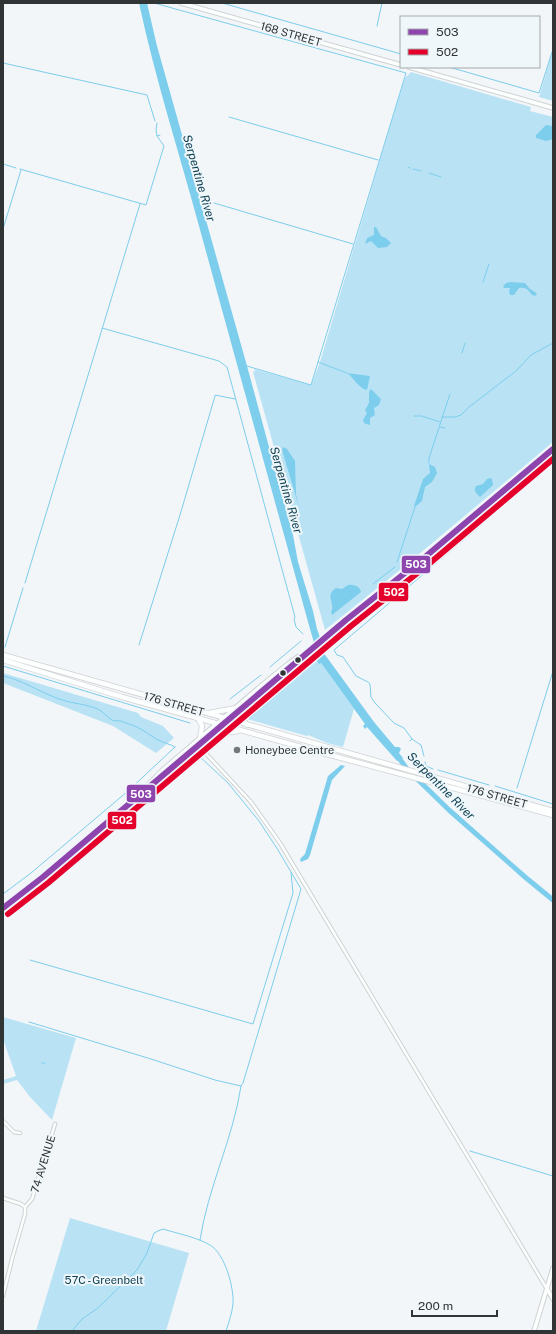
<svg xmlns="http://www.w3.org/2000/svg" width="556" height="1334" viewBox="0 0 556 1334" font-family="'Public Sans',sans-serif">
	<style>
		.green { fill: #b9e3f5 }
		.water { fill: #7dcded }
		.lines { fill: none; stroke-linecap: round; stroke-linejoin: round }
		.stream { stroke: #7dcded; stroke-width: 1 }
		.river { stroke: #7dcded; stroke-width: 5 }
		.street-casing { stroke: #cfd2d4; stroke-width: 4.5 }
		.secondary-casing { stroke: #cfd2d4; stroke-width: 5.5 }
		.primary-casing { stroke: #cfd2d4; stroke-width: 6 }
		.highway-casing { stroke: #cfd2d4; stroke-width: 6 }
		.street { stroke: #fdfefe; stroke-width: 2.5 }
		.secondary { stroke: #fdfefe; stroke-width: 3.5 }
		.primary { stroke: #fdfefe; stroke-width: 4 }
		.highway { stroke: #fdfefe; stroke-width: 4.5 }
		.bus-1-casing { stroke: #f0f7fa; stroke-width: 9 }
		.bus-2-casing { stroke: #f0f7fa; stroke-width: 9 }
		.bus-1 { stroke: #8e44ad; stroke-width: 6 }
		.bus-2 { stroke: #e4002b; stroke-width: 6 }
		.bus-dot { fill: #313435; stroke: #f0f7fa; stroke-width: 1.5 }
		.poi-dot { fill: #757879; stroke: #f0f7fa; stroke-width: 1.5 }
		.labels { text-anchor: middle; stroke-width: 4; stroke-linejoin: round; paint-order: stroke }
		.street-label { font-size: 11px; fill: #313435; stroke: #f0f7fa }
		.poi-label { font-size: 11px; fill: #313435; stroke: #f0f7fa; text-anchor: start }
		.park-label { font-size: 11px; fill: #104153; stroke: #f0f7fa }
		.water-label { font-size: 12px; font-style: italic; fill: #0c3e50; stroke: #f0f7fa }
		.line-badge { stroke: #f0f7fa; stroke-width: 1.5 }
		.badge-label { font-size: 11px; text-anchor: middle; font-weight: bold; fill: #fff }
	</style>
	<rect width="100%" height="100%" fill="#f2f6f8"/>
	<!-- green -->
	<path class="green" d="M553,49V101L539,97Z
		M411,72L531,107L530,111L553,117V442L406,565L325,630L253,372L255,371L254,369L311,385L320,362L398,99L405,78Z
		M316,649L317,653L314,656L321,663L354,709L343,747L327,743L308,735L307,736L247,719L246,715L249,710C270,689 294,670 316,649Z
		M3,673L138,713L141,717L163,726L174,738L156,753L113,726L3,683Z
		M3,1017L76,1038L52,1120L30,1097L17,1080L3,1084V1080L16,1076L3,1039Z
		M70,1218L189,1253L166,1331H36Z"/>
	<!-- water -->
	<path class="water" d="M139,3H147L157,46L247,366L293,535L298,562L313,611L317,629L322,643L323,652L374,722L395,747H399L401,749L399,753L403,758L397,761L367,727L365,729L363,726L365,724L321,663L319,664L314,656L317,653L310,629C273,495 236,361 199,226C179,152 155,78 139,3Z
		M546,125L553,126V139L546,141L536,138V135Z
		M374,227H376L381,236L386,238L391,243L387,247L378,248L371,241L365,244L367,238L374,235Z
		M510,282L525,283L530,289L535,292L537,294L535,296L532,295C528,290 527,287 519,288L514,295H510L509,292L510,288H504L503,286L506,283Z
		M347,373L370,376L367,390C358,388 354,378 347,373Z
		M371,389L381,399L379,405L374,408L375,415L370,418V424L369,425L364,423L363,420L367,413L365,410L369,403V392Z
		M283,447L287,449L295,461L296,494L299,507L282,450Z
		M429,464L435,467L437,473L432,482L425,487L422,501L415,507L414,506L423,479L430,473Z
		M490,478L492,479L493,485L480,497C476,493 473,491 476,486L483,484L487,479Z
		M348,585C353,584 360,586 361,592L332,615L331,612C336,603 324,596 336,588L342,589Z
		M308,660L312,664L251,717V718L248,717V715L252,710L286,679Z
		M341,765L345,766L332,780L310,855L308,859L301,862L300,859L305,854L328,776Z"/>
	<g class="lines">
		<!-- stream -->
		<path class="stream" d="M154,3L406,73L311,385L247,366
			M222,3L401,54
			M377,26L382,3
			M3,63L147,95L155,121
			M449,67L539,93L553,49
			M229,117L378,160
			M157,123L156,130L157,136L160,135
			M3,164L16,168
			M408,167L410,168
			M20,169L146,205L164,146L157,136
			M413,169L421,171
			M429,173L441,177
			M214,203L353,244
			M3,229L21,170
			M483,282L489,264
			M102,328L219,361L227,367L295,617L294,619L296,627L303,634
			M462,353L465,343
			M318,362L347,373
			M414,416H422L440,422
			M442,417H455L461,415L469,407L516,371L531,355L553,343
			M440,427L445,428
			M429,463V458L450,394
			M397,562L415,507
			M25,583L140,204
			M373,584L395,567
			M139,645L180,515L215,396V395L235,399
			M5,647L23,588
			M3,666L190,723
			M270,667L301,641
			M3,676C22,680 36,690 54,697C67,703 81,703 95,708C102,710 106,716 112,720C115,722 117,720 121,721C126,723 132,725 137,727C145,731 151,736 158,740C164,743 170,744 175,747
			M230,699L261,675
			M412,739L421,745L424,756
			M410,741L412,739L404,728L394,723L375,703L371,697L370,684L368,682L356,676L343,657L337,655L334,650L480,526L507,501
			M425,762L426,766L433,769
			M438,770L489,785
			M495,786L553,804
			M517,788L553,671
			M82,853L198,755L228,783L259,821L278,850L301,889L243,1083L241,1086C233,1139 208,1187 200,1240
			M3,894L31,873L128,791L175,747
			M3,917L30,897L79,856
			M30,960L253,1024L293,893L291,873
			M29,1022L151,1059L215,1080L241,1086
			M42,1063H45
			M470,1151L553,1176
			M72,1331L82,1319L98,1308L137,1270L147,1253L154,1233L158,1231L163,1229C179,1234 196,1237 210,1245C225,1254 234,1287 233,1304C232,1313 229,1322 226,1331"/>
		<!-- river -->
		<path class="river" d="M396,754L407,769L449,810L525,877L553,900"/>
		<!-- street casing -->
		<g class="street-casing">
			<path id="street" d="M198,745L251,802L280,843L547,1289
				M3,1121L14,1132L20,1133
				M3,1198L21,1204L25,1207
				M25,1207L32,1199L55,1124
				M3,1296L12,1259L25,1214V1207"/>
		</g>
		<!-- secondary casing -->
		<g class="secondary-casing">
			<path id="secondary" d="M181,3L401,65
				M409,67L553,108
				M547,1289L553,1299
				M534,1331L553,1268"/>
		</g>
		<!-- primary casing -->
		<g class="primary-casing">
			<path id="primary" d="M149,784L163,770L259,688L287,665L298,657
				M3,908L43,877L346,620L425,557L553,449"/>
		</g>
		<!-- highway casing -->
		<g class="highway-casing">
			<path id="highway" d="M3,655L553,811
				M3,660L122,697L319,752L553,815
				M244,706L242,718L247,725
				M209,713L236,708
				M198,718L202,726L200,739
				M210,735L238,731"/>
		</g>
		<!-- street -->
		<use href="#street" class="street"/>
		<!-- secondary -->
		<use href="#secondary" class="secondary"/>
		<!-- primary -->
		<use href="#primary" class="primary"/>
		<!-- highway -->
		<use href="#highway" class="highway"/>
		<!-- bus-1 casing -->
		<g class="bus-1-casing">
			<path id="bus-1" d="M3,908L43,877L346,620L425,557L553,449"/>
		</g>
		<!-- bus-2 casing -->
		<g class="bus-2-casing">
			<path id="bus-2" d="M8,914L48,883L351,626L430,563L553,459"/>
		</g>
		<!-- bus-1 -->
		<use href="#bus-1" class="bus-1"/>
		<!-- bus-2 -->
		<use href="#bus-2" class="bus-2"/>
	</g>
	<!-- markers -->
	<g class="bus-dot">
		<circle cx="298" cy="660" r="3.5"/>
		<circle cx="283" cy="673" r="3.5"/>
	</g>
	<circle class="poi-dot" cx="237" cy="750" r="4"/>
	<g class="labels">
		<!-- street labels -->
		<g class="street-label">
			<text transform="translate(291 34) rotate(16)" y="4">168 STREET</text>
			<text transform="translate(174 704) rotate(16)" y="4">176 STREET</text>
			<text transform="translate(497 796) rotate(16)" y="4">176 STREET</text>
			<text transform="translate(43 1164) rotate(-73)" y="4">74 AVENUE</text>
		</g>
		<!-- poi labels -->
		<g class="poi-label">
			<text x="245" y="754">Honeybee Centre</text>
		</g>
		<!-- park labels -->
		<g class="park-label">
			<text x="104" y="1284">57C - Greenbelt</text>
		</g>
		<!-- water labels -->
		<g class="water-label">
			<text transform="translate(199 178) rotate(74)" y="4">Serpentine River</text>
			<text transform="translate(286 490) rotate(74)" y="4">Serpentine River</text>
			<text transform="translate(441 786) rotate(45)" y="4">Serpentine River</text>
		</g>
	</g>
	<g class="line-badge">
		<rect x="401" y="555" width="30" height="19" rx="4" fill="#8e44ad"/>
		<rect x="378" y="582" width="31" height="20" rx="4" fill="#e4002b"/>
		<rect x="126" y="784" width="30" height="19" rx="4" fill="#8e44ad"/>
		<rect x="107" y="811" width="30" height="19" rx="4" fill="#e4002b"/>
	</g>
	<g class="badge-label">
		<text x="416" y="568">503</text>
		<text x="394" y="596">502</text>
		<text x="141" y="798">503</text>
		<text x="122" y="824">502</text>
	</g>
	<!-- border -->
	<rect width="556" height="1334" fill="none" stroke="#313435" stroke-width="8"/>
	<!-- legend -->
	<rect x="400" y="16" width="140" height="52" fill="#f0f7fa" stroke="#a4a9ab"/>
	<rect x="408" y="29" width="20" height="6" fill="#8e44ad" stroke="#a4a9ab"/>
	<text x="436" y="36" font-size="12" fill="#313435">503</text>
	<rect x="408" y="49" width="20" height="6" fill="#e4002b" stroke="#a4a9ab"/>
	<text x="436" y="56" font-size="12" fill="#313435">502</text>
	<!-- scale -->
	<path d="M412 1310v6h85v-6" fill="none" stroke="#313435" stroke-width="2"/>
	<text x="418" y="1310" font-size="12" fill="#313435" stroke="#f0f7fa" stroke-width="3" paint-order="stroke">200 m</text>
</svg>
